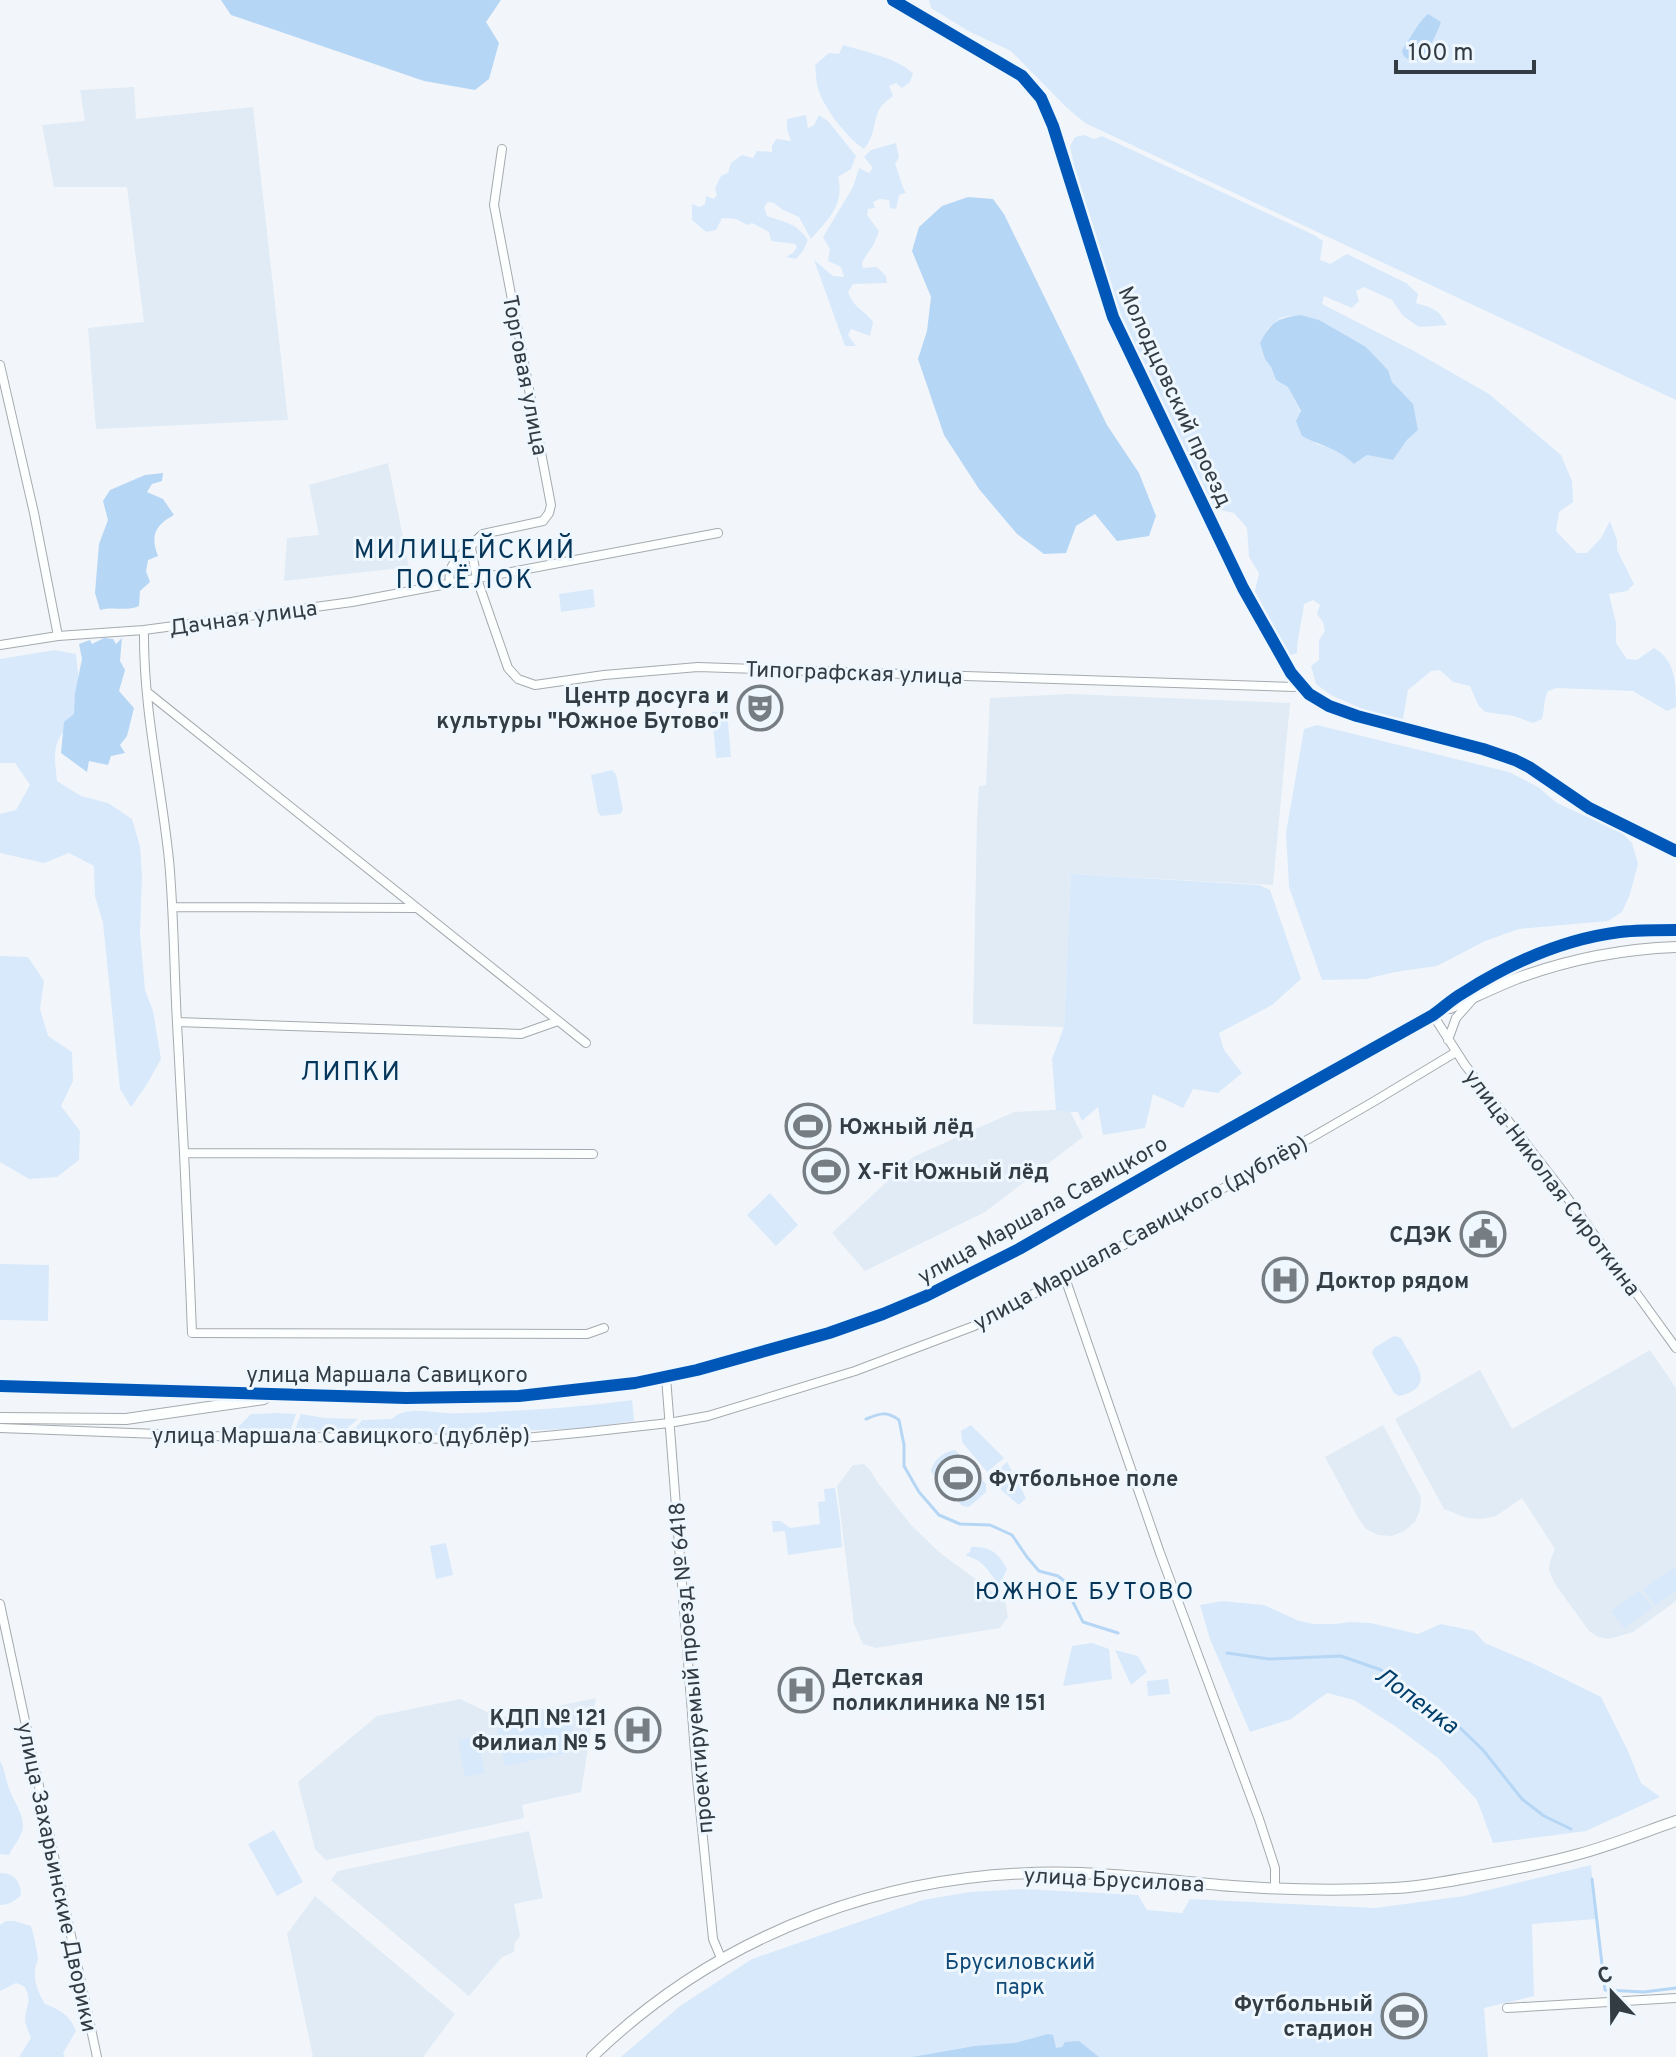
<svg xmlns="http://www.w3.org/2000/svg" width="1676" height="2057" viewBox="0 0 1676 2057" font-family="Overpass,sans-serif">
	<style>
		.built { fill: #e0ebf5 }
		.green { fill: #d8e9fb; fill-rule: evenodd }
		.water { fill: #b6d6f5 }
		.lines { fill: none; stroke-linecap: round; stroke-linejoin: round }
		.stream { stroke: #b6d6f5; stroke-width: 3 }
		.minor-casing { stroke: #a4aaaf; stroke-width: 10 }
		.tertiary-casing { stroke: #a4aaaf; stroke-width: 12 }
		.minor { stroke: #fdfefe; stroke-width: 8 }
		.tertiary { stroke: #fdfefe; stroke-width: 10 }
		.cycleway-casing { stroke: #eef6fe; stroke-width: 17 }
		.cycleway { stroke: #0057b8; stroke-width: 12 }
		.labels { text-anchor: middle; stroke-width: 6; stroke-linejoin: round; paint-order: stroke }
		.street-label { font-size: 22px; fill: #333c43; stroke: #eef6fe }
		.poi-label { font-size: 22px; font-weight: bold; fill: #333c43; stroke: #eef6fe; text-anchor: start }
		.park-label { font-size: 22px; fill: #124b78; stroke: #eef6fe }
		.neighbourhood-label { font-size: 24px; letter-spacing: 2px; fill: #053659; stroke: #eef6fe }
		.water-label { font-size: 24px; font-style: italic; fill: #003f6a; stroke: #eef6fe }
		.quarter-label { font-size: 26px; letter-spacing: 2px; fill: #053659; stroke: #eef6fe }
	</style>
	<rect width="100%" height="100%" fill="#f2f6fa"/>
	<!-- built -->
	<path class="built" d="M134,87L136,119L253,107L288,420L96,429L88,328L144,322L127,187H54L42,125L85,121L80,90Z
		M388,463L409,567L284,581L287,538L319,535L309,485Z
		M1070,694L1290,703L1273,885L1071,874L1064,1027L973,1024L977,819L979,786L986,785L990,698Z
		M1069,1109L1083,1137L985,1212L865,1271L832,1233L913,1157L1014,1112Z
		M1650,1350L1676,1388V1601L1633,1632L1609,1639L1598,1637L1589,1631L1555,1584L1549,1570L1550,1561L1555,1549L1522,1498L1496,1516L1482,1519L1467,1518L1444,1509L1395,1419L1480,1370L1512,1429Z
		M1383,1425L1421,1497L1420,1510L1415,1522L1404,1531L1392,1536L1378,1535L1366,1529L1357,1516L1325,1457Z
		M864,1464L870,1470L878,1483L911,1525L939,1552L1005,1601L1008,1617L1000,1628L876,1648L863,1644L854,1624L837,1486L853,1465Z
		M596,1698L581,1792L522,1805L524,1818L326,1860L315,1849L298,1782L377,1716L460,1699L500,1718Z
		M529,1831L543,1898L514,1904L520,1936L515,1942L514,1952L502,1957L469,1996L331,1880L338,1871Z
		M315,1896L455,2014L423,2057H313L287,1934Z"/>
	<!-- green -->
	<path class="green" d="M929,0H1676V400L1085,123L1066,107L1011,51L970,32L931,8Z
		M843,45C866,52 894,57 913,73L910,82L902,88L896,83L889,86L893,96C888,100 881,105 879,110C872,125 876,134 864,149C846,137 822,106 817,85C816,79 816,72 815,65L829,53L839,54Z
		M806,115L808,128L814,125L819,115L828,121L856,156L851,169L838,177C845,204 828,220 811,239L799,217L783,210L774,203L768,202L764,207L767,216C786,223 795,222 808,240L803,251L796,259L786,257L793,253L797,247L795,244L771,241L769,232L752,223L747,225L736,219L722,218L716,230L706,232L692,220V204L700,207L705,204L706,196L714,199L717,195L715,188L721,176L728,173L731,163L742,155L753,158L757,151L772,152V146L776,139L791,141L787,129V119Z
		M1084,135L1094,139L1102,136L1314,235L1323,241L1320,260L1330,264L1347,254L1406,283L1418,294L1416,303C1432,308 1439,309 1447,325L1419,327L1403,316L1392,300L1364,287L1356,291L1359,301L1352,308L1324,296L1322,304L1414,351L1489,394L1561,455L1572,481L1573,502L1559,512L1556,531L1577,553H1587L1601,538L1610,521L1617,540V550L1634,584L1627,591L1609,594L1616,623V643L1627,659L1637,660L1654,648C1676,660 1676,685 1676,707L1667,711L1633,691L1557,688L1548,691C1543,701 1545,709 1542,719L1533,723L1514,716L1485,712L1478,705L1470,686L1453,682L1440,670L1431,671L1408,690L1403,719L1376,715L1331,695L1316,684L1311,666L1319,660V640L1325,631L1323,622L1317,614L1320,605L1313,600L1304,604C1302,623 1297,635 1297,653L1288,656L1255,591L1259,573L1249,557L1247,528L1234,513L1215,509L1119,313L1078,184L1070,146L1075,137ZM1300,315L1366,347L1388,370L1392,382L1418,430L1407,440L1393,460L1367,455L1354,464L1341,451L1316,444L1288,386L1276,380L1271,367L1267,329L1282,317Z
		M896,143L899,158L895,164C898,171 903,189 906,193L899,195L896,209L890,208L889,200L879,199L873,202L875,208L868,209L867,215L879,231L874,244L862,262L863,268L877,267L886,276L887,283L853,284L848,292C855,310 863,308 873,322L870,336L851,329L848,335L856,346H845L814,260L833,276L844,277L841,267L828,261L830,249L823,237L853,187L859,168L869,173L873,168L864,157L871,150Z
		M593,589L595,607L561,612L559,594Z
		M55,650L76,654L80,692L78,720C51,737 54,753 57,781L81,796L108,803L132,819L140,846L142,876L140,933L145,990L153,1011L161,1059L147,1084L131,1107L120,1089L103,923L95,896L94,866L69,853L44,863L0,853V814L16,810L30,785L15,763H0V659Z
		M727,711L731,757L716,758L712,712Z
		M1317,725L1509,772L1538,787L1557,803L1622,833L1632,843L1638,864L1630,894L1622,912L1608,921L1519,929L1485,941L1437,966L1395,972L1366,979L1322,980L1289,887L1286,833L1304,729Z
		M612,770L616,774L623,810L620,814L601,816L598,812L591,775Z
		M1071,874L1259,885L1270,890L1301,979L1272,1005L1219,1033L1224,1050L1242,1073L1218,1093L1193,1089L1183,1108L1153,1094L1145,1128L1103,1135L1098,1107L1082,1121L1078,1112L1056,1111L1052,1059L1064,1027Z
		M0,956L28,957L44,981L40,1009L48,1036L72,1052L73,1081L61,1106L80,1131L79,1160L57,1177L29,1179L0,1162Z
		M770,1193L798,1225L776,1246L747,1215Z
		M0,1264L49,1265L48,1321L0,1320Z
		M1394,1336L1401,1338C1414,1363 1439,1386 1399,1396L1394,1393L1372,1353L1374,1348Z
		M632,1400L634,1421L583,1428L457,1434L353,1431L362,1420L392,1419C404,1406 429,1412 446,1413C466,1414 487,1412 508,1411C549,1409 590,1406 632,1400Z
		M277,1413L296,1414L291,1429H236L251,1414Z
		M301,1414L325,1418L358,1419L344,1431L295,1430Z
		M971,1425L1004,1458L987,1472L962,1442L961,1431Z
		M955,1450L986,1484V1492L969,1507L962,1506L931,1472C932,1461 944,1451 955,1450Z
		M1007,1462L1026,1498L1019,1505L988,1479Z
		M835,1488L840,1522L842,1547L788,1555L785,1531L773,1532L772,1521H781L790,1528L820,1524L818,1502L825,1501L824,1489Z
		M446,1543L453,1575L436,1579L430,1546Z
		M971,1547C990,1546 998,1552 1007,1569L1000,1584C984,1570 990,1564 965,1555L970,1552Z
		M1673,1568L1676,1571V1591L1655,1606L1643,1589Z
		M1639,1591L1652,1608L1624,1628L1611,1611Z
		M1222,1601L1264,1605L1299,1621L1314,1624H1336L1350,1622L1370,1623L1418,1634L1441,1624L1474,1631L1485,1643L1532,1663L1601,1697L1627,1749L1641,1783L1660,1797L1586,1831L1493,1843L1477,1800L1438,1758L1395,1726L1354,1700L1327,1693L1291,1719L1250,1732L1210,1639L1200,1605Z
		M1092,1643L1109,1649L1112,1679L1063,1686L1072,1646Z
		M1115,1650L1138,1656L1147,1672L1131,1685Z
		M1168,1679L1170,1694L1148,1696L1147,1681Z
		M570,1713L577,1751L505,1766L497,1729Z
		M477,1736L485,1773L465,1777L458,1740Z
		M0,1761C5,1769 5,1776 8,1785C11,1798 24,1813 23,1827C22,1837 13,1846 9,1855L0,1854Z
		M274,1830L303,1882L277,1896L248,1844Z
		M1591,1865L1596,1919L1532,1924L1534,1996L1484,2008L1488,2057H621L680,2006L752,1959L923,1900L970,1892L1024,1889L1138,1895L1147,1910L1182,1913L1190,1899L1375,1908L1464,1896Z
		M0,1873C14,1873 21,1881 21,1895C15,1901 9,1905 0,1905Z
		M6,1921H14L31,1926C33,1932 38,1954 38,1959C37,1963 35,1967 35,1972C34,1983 39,1994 45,2004C60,2010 70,2015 76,2031L63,2053L65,2057H19L31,2038C29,2032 25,2025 25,2019C26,2004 33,2001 24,1986L16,1983L0,1991V1925Z"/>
	<!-- water -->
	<path class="water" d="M221,0H501L486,22L499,43L489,79L475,90L424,81L231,15Z
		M1428,14L1441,22C1436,36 1429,51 1417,61C1409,60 1403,59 1402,50C1411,38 1417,23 1428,14Z
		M968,197L993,199L1004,214L1107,425L1139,473L1156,516L1149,536L1117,541L1095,514L1076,526L1066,553L1044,554L1017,534L979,489L944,435L918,359L927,331L931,297L912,251L919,227L942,206Z
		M1300,315L1319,320L1366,347L1388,370L1392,382L1413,404L1418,430L1407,440L1393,460L1367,455L1354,464C1336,447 1323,447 1302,436L1296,421L1301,411L1288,387L1276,380L1271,367L1265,359L1260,343C1270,323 1277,318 1300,315Z
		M163,473L162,481L152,484L147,492L163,499L174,515C155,525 150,536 158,556L148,560L146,571L150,582L140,591L139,606C125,612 115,606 100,610L95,593L99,544L108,520L103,501L110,490L145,475Z
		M104,638L113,639L116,644L122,638L120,661L125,670L119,691L134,708L127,736L120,745L125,753L111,756L108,765L89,761L87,772L61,753L64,722L74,714L75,693L82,659L79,644L90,640L92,644Z
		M1048,2034L1053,2035L1056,2048L1062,2047L1065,2042L1079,2041L1099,2057H912L975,2046L1015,2043Z"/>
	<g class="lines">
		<!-- stream -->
		<path class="stream" d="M866,1419C881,1413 886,1411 899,1420L904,1445V1466L919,1492L939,1515L960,1524L990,1525L1012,1535L1027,1557L1039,1571L1058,1576L1068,1584L1069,1594L1083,1622L1118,1633
			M1227,1653L1269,1659L1341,1656L1381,1670L1456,1724L1483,1750L1522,1799L1544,1816L1571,1829
			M1592,1879L1605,1990L1644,1992L1676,1988"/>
		<!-- minor casing -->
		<g class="minor-casing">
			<path id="minor" d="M0,365L34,513L58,636
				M471,548L477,579L508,668L518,679L535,685L604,675L698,667L1295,687L1300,684
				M450,583C447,566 457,558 469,548C474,544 477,538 483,534L543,521L549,513L551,505L494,205L502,149
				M144,630C143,708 161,783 169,860C174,914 174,969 177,1023C183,1126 188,1229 192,1333L587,1334L604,1328
				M0,645L58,636L144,630L352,602L718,533
				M147,692L586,1043
				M172,907L415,908
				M1433,1015L1465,1065L1561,1189L1676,1348
				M177,1022L521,1034L558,1021
				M1448,1040L1456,1018L1472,1000
				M185,1153L593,1154
				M1065,1278L1160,1553L1259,1819L1275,1868V1888
				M666,1377L697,1778L713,1939L721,1958
				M0,1428L211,1436L473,1439L535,1437L588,1432L669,1423L708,1416L855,1371L974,1326L1142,1235L1373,1102L1456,1052
				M0,1604L97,2057
				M1507,2008L1676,1998"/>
		</g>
		<!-- tertiary casing -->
		<g class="tertiary-casing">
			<path id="tertiary" d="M893,0L1022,76L1041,98L1053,126L1113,317L1243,588L1291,673L1309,694L1329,706L1357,716L1483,749L1515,760L1529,767L1589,808L1676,851
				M1450,1008C1473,998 1495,987 1518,978C1570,959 1621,949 1676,947
				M0,1386L406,1398L519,1396L635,1383L697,1370L829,1333L883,1314L926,1296L1019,1249L1181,1156L1433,1015C1443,1008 1452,999 1463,993C1510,963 1564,939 1620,932C1638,930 1657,930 1676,930
				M0,1418L126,1419L264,1399
				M592,2057C724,1929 898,1867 1081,1873C1132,1875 1182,1882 1232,1886C1286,1890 1341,1891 1395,1888C1417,1887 1439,1883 1461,1879C1501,1872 1540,1865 1579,1854C1612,1845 1644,1832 1676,1821"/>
		</g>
		<!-- minor -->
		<use href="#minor" class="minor"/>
		<!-- tertiary -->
		<use href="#tertiary" class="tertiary"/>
		<!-- cycleway casing -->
		<g class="cycleway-casing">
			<path id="cycleway" d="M893,0L1022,76L1041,98L1053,126L1113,317L1243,588L1291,673L1309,694L1329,706L1357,716L1483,749L1515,760L1529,767L1589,808L1676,851
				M0,1386L406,1398L519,1396L635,1383L697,1370L829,1333L883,1314L926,1296L1019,1249L1181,1156L1433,1015C1443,1008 1452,999 1463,993C1510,963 1564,939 1620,932C1638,930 1657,930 1676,930"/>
		</g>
		<!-- cycleway -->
		<use href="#cycleway" class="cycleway"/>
	</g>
	<!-- icons -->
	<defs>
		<g id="theatre-ring" transform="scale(2.3)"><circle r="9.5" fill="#eef6fe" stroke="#767d83" stroke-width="1.5"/><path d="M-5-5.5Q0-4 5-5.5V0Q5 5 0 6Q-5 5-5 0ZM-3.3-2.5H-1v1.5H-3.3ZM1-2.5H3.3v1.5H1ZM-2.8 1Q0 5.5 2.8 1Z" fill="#767d83"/></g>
		<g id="stadium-ring" transform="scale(2.3)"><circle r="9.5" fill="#eef6fe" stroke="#767d83" stroke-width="1.5"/><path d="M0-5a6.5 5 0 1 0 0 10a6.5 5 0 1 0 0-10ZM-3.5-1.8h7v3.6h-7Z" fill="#767d83"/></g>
		<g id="civic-ring" transform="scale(2.3)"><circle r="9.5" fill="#eef6fe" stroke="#767d83" stroke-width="1.5"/><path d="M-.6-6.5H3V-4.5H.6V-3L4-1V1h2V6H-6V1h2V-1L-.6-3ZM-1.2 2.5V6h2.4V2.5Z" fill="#767d83"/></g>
		<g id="hospital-ring" transform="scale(2.3)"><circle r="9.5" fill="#eef6fe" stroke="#767d83" stroke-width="1.5"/><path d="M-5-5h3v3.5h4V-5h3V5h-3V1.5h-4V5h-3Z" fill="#767d83"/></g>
	</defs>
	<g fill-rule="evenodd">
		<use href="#theatre-ring" x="760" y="708"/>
		<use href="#stadium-ring" x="808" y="1126"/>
		<use href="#stadium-ring" x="826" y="1171"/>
		<use href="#civic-ring" x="1483" y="1234"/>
		<use href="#hospital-ring" x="1285" y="1280"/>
		<use href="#stadium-ring" x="958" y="1478"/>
		<use href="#hospital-ring" x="801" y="1690"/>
		<use href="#hospital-ring" x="638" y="1730"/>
		<use href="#stadium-ring" x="1404" y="2016"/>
	</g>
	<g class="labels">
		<!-- street labels -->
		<g class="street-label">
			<text transform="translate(526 375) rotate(79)" y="8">Торговая улица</text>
			<text transform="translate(1176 396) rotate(65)" y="8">Молодцовский проезд</text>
			<text transform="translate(243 617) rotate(-8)" y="8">Дачная улица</text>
			<text transform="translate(854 672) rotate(2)" y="8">Типографская улица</text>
			<text transform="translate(1553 1182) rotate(53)" y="8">улица Николая Сироткина</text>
			<text transform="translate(1042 1209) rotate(-29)" y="8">улица Маршала Савицкого</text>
			<text transform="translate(1140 1232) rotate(-29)" y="8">улица Маршала Савицкого (дублёр)</text>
			<text x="387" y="1382">улица Маршала Савицкого</text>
			<text x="341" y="1443">улица Маршала Савицкого (дублёр)</text>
			<text transform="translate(690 1668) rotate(-95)" y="8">проектируемый проезд № 6418</text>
			<text transform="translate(58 1877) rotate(78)" y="8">улица Захарьинские Дворики</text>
			<text transform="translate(1114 1879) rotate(3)" y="8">улица Брусилова</text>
		</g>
		<!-- poi labels -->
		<g class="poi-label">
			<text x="729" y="703" text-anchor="end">Центр досуга и<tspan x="729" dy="25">культуры "Южное Бутово"</tspan></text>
			<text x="839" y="1134">Южный лёд</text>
			<text x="857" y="1179">X-Fit Южный лёд</text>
			<text x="1452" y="1242" text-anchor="end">СДЭК</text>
			<text x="1316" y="1288">Доктор рядом</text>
			<text x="989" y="1486">Футбольное поле</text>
			<text x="832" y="1685">Детская<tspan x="832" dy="25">поликлиника № 151</tspan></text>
			<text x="607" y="1725" text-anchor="end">КДП № 121<tspan x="607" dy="25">Филиал № 5</tspan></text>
			<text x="1373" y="2011" text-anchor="end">Футбольный<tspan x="1373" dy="25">стадион</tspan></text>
		</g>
		<!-- park labels -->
		<g class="park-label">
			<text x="1020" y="1969">Брусиловский<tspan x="1020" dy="25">парк</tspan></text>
		</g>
		<!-- neighbourhood labels -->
		<g class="neighbourhood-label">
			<text x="1085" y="1599">ЮЖНОЕ БУТОВО</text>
		</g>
		<!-- water labels -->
		<g class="water-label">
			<text transform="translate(1417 1700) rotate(36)" y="8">Лопенка</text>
		</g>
		<!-- quarter labels -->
		<g class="quarter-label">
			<text x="465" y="558">МИЛИЦЕЙСКИЙ<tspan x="465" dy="30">ПОСЁЛОК</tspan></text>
			<text x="351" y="1080">ЛИПКИ</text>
		</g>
	</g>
	<!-- north arrow -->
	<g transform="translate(1612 1993) rotate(338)" stroke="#eef6fe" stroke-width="6" paint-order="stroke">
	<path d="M0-6L14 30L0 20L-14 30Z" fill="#333c43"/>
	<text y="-12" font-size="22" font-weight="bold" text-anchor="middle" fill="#333c43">С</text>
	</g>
	<!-- scale -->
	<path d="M1396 60v12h138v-12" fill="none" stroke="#333c43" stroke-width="4"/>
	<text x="1408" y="60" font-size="24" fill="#333c43" stroke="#eef6fe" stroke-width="6" paint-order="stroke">100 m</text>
</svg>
